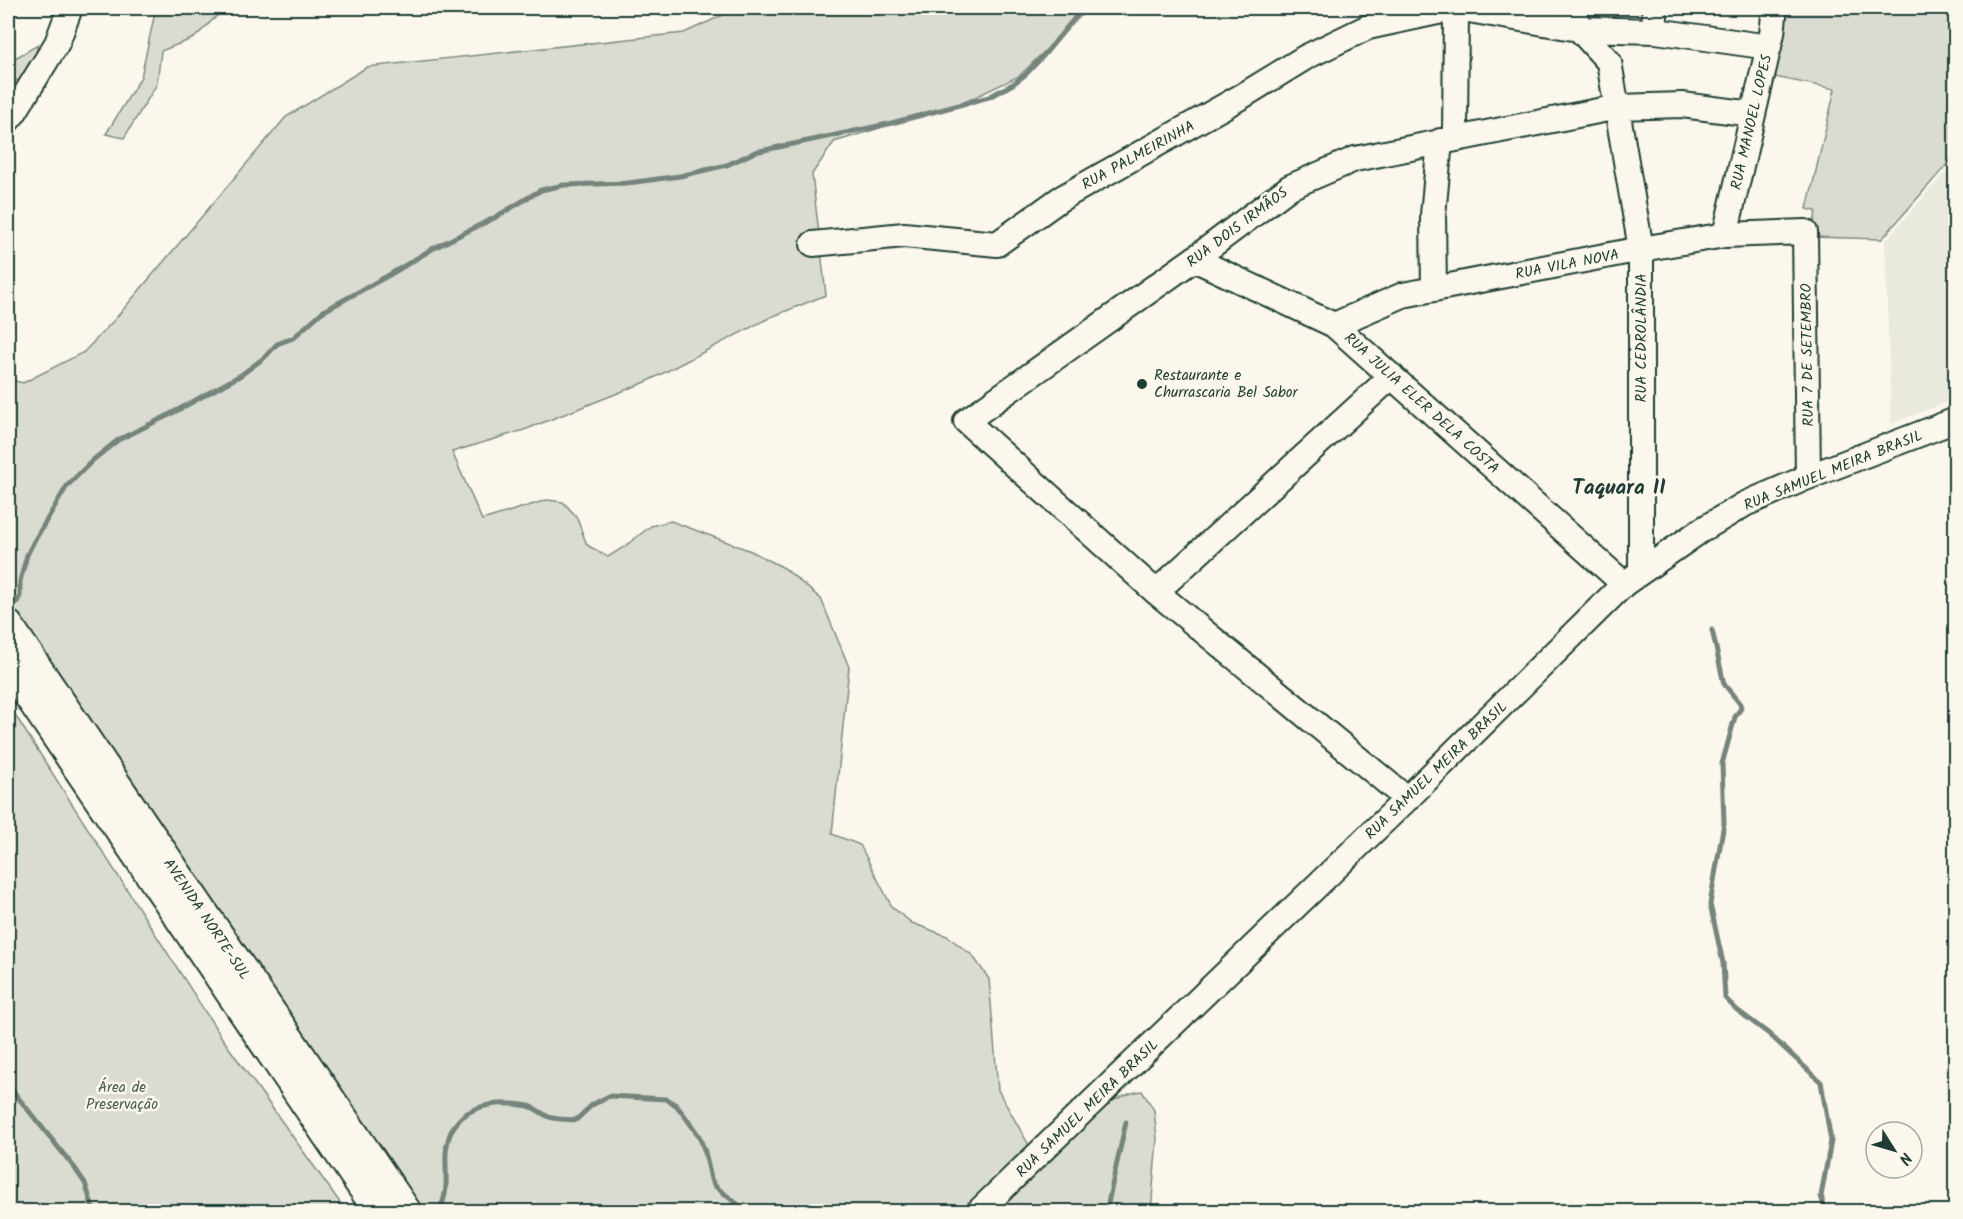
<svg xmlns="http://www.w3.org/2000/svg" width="1963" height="1219" viewBox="0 0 1963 1219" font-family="Kalam,sans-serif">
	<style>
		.built { fill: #eae9de }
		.green { fill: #dbdcd1; stroke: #7d8c82; stroke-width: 1.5 }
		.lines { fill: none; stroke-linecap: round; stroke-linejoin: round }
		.stream { stroke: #74847b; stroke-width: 5 }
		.minor-casing { stroke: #1f3d34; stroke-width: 28 }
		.major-casing { stroke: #1f3d34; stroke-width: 34 }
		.minor { stroke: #fbf7ec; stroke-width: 24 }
		.major { stroke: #fbf7ec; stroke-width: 30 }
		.poi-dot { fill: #1f3d34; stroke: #fbf7ec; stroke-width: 2 }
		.labels { text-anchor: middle; stroke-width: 5; stroke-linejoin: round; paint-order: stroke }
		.street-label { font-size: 15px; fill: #1f3d34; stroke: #fbf7ec }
		.poi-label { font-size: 15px; fill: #1f3d34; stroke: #fbf7ec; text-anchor: start }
		.park-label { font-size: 15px; fill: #455d53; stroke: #fbf7ec }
		.district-label { font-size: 21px; font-weight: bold; fill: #1f3d34; stroke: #fbf7ec }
	</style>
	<rect width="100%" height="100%" fill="#fbf7ec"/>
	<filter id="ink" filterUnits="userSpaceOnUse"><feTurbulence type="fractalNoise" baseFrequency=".0167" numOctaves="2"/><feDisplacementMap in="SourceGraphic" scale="12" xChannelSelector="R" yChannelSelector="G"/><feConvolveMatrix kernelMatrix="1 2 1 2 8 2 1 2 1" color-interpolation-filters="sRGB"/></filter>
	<g filter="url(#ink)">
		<!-- built -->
		<path class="built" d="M1955,161V399L1891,424L1885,241Z"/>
		<!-- green -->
		<path class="green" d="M156,8H225L194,38L161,51L157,84L124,138L106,134L141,77Z
			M738,8H1089L1019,76L965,102L834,142L812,174L826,295L771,317L646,382L524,430L452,452L482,520L547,500L563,502L576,516L587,545L608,557L624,547L651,526L671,521L751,551L784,568L821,599L849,667L832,834L860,845L892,907L912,923L947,936L973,956L989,979L998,1090L1035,1156C1063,1135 1108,1095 1142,1091L1154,1110L1157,1139L1151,1211H418L8,607V379L23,383L84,352L116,318L286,117L367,67L684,33Z
			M1784,8H1955V155L1882,239L1812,237L1816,211L1807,209L1835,89L1770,76Z
			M38,45L31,71L22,80L11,81L8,69V62Z
			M8,704L222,1038L346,1211H8Z"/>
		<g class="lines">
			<!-- stream -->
			<path class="stream" d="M1592,8L1600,23
				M17,602L20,596V581L27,555L33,543L67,486L93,460L118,440L167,416L241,375L265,357L277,344L293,338L322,312L391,274L432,249L494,218L541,190L564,185L628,183L680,176L727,165L755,152L888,124L989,97L1013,84L1026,74L1044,55L1083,8
				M1712,630L1724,684L1740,704L1741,708L1735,717L1722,764L1724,823L1710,904L1723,963L1725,998L1737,1010L1769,1034L1821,1082L1831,1141L1821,1196L1826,1212
				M8,1085L74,1167L85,1183L92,1205V1212
				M438,1212C450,1193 445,1174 446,1153C449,1107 490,1099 529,1106C536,1108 542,1114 549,1117C557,1120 568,1119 576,1120L592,1105L609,1096L666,1099L676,1105L684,1115L699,1136L705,1152L711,1179L715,1186L747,1212
				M1106,1212L1126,1122"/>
			<!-- minor casing -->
			<g class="minor-casing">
				<path id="minor" d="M1457,8L1579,29L1656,31L1769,47
					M1573,8L1579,29L1609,62L1641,249V570
					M1654,8L1656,31
					M8,120L14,113L57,43L70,8
					M1455,138L1456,8
					M1725,235L1772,33L1775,8
					M813,244L904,235L997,244L1060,199L1244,95L1306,57L1368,27L1456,8
					M1194,259L1334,325L1624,584
					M1434,289L1433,215L1440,141
					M1334,325L1403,295L1434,289L1641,249L1725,235L1805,232L1808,477
					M1156,592L1392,376
					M1407,799L1156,592L966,421L1194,259L1290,187L1355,159L1618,107L1682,105L1753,114
					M978,1212L1407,799L1624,584L1700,531L1745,504L1808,477L1956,420"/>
			</g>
			<!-- major casing -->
			<g class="major-casing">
				<path id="major" d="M8,626L406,1212
					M8,664L380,1212"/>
			</g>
			<!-- minor -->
			<use href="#minor" class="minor"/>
			<!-- major -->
			<use href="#major" class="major"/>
		</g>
	</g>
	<!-- markers -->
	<circle class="poi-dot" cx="1142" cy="384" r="6"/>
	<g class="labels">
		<!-- street labels -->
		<g class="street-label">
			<text transform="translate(1751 122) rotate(-77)" y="5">RUA MANOEL LOPES</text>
			<text transform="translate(1138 155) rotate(-29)" y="5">RUA PALMEIRINHA</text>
			<text transform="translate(1237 227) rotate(-37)" y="5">RUA DOIS IRMÃOS</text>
			<text transform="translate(1567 264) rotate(-11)" y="5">RUA VILA NOVA</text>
			<text transform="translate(1641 338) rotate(-90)" y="5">RUA CEDROLÂNDIA</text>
			<text transform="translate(1807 355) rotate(-91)" y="5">RUA 7 DE SETEMBRO</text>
			<text transform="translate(1422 403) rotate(42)" y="5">RUA JULIA ELER DELA COSTA</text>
			<text transform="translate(1833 470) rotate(-22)" y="5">RUA SAMUEL MEIRA BRASIL</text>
			<text transform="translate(1436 770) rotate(-44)" y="5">RUA SAMUEL MEIRA BRASIL</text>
			<text transform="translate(207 919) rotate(56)" y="5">AVENIDA NORTE-SUL</text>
			<text transform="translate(1087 1108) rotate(-44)" y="5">RUA SAMUEL MEIRA BRASIL</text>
		</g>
		<!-- poi labels -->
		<g class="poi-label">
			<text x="1154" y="380">Restaurante e<tspan x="1154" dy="17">Churrascaria Bel Sabor</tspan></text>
		</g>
		<!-- park labels -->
		<g class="park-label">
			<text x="122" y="1092">Área de<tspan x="122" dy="17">Preservação</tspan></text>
		</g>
		<!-- district labels -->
		<g class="district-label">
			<text x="1619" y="494">Taquara II</text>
		</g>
	</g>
	<!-- margin -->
	<rect width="1963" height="1219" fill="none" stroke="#fbf7ec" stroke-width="30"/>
	<rect x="15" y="15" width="1933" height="1189" fill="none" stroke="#1f3d34" stroke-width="2" filter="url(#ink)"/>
	<!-- north arrow -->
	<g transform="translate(1894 1150) rotate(127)"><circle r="28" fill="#fbf7ec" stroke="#a3ada2" stroke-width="1.5"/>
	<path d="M0-4.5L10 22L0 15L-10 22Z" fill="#1f3d34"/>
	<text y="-9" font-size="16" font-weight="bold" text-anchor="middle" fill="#1f3d34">N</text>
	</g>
</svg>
